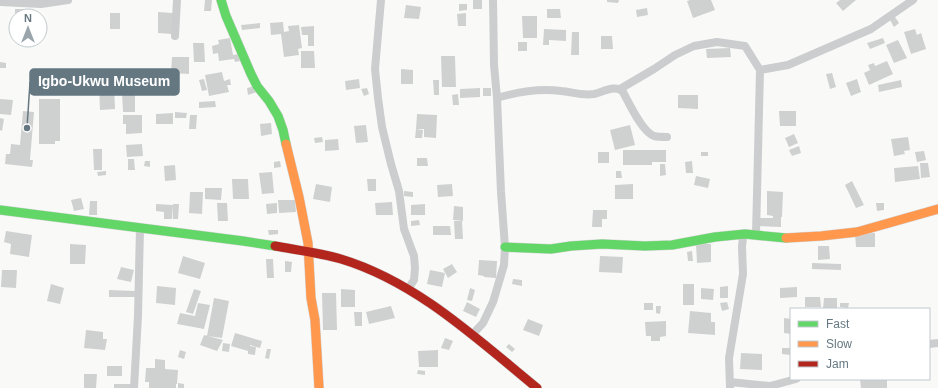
<svg xmlns="http://www.w3.org/2000/svg" width="938" height="388" viewBox="0 0 938 388" font-family="Arial,sans-serif">
	<style>
		.building { fill: #cfd1d1 }
		.lines { fill: none; stroke-linecap: round; stroke-linejoin: round }
		.fast-casing { stroke: #d5d6d6; stroke-width: 10 }
		.slow-casing { stroke: #d5d6d6; stroke-width: 10 }
		.jam-casing { stroke: #d5d6d6; stroke-width: 10 }
		.street { stroke: #cbcdce; stroke-width: 8 }
		.fast { stroke: #63d668; stroke-width: 9 }
		.slow { stroke: #ff974d; stroke-width: 9 }
		.jam { stroke: #b3261e; stroke-width: 9 }
		.leader { fill: none; stroke: #657882; stroke-width: 1.5 }
		.callout-dot { fill: #657882; stroke: #fff; stroke-width: 1.5 }
		.callout { fill: #657882; stroke: #657882; stroke-width: 1.5 }
		.callout-label { font-size: 14px; text-anchor: middle; font-weight: bold; fill: #fff }
	</style>
	<rect width="100%" height="100%" fill="#f9f9f8"/>
	<!-- building -->
	<path class="building" d="M205,0H212L211,11H204Z
		M473,0H482V9H473Z
		M607,0H619L618,3L607,2Z
		M690,0H711L715,10L693,18L687,1Z
		M840,0H856L843,11L836,3Z
		M459,4H467V10L459,11Z
		M406,5L421,7L419,19L404,18Z
		M647,8L648,15L637,17L636,10Z
		M15,9H25L24,16H15Z
		M547,9H560L561,18H547Z
		M158,12L173,13L172,34L158,33Z
		M110,13H120V29H110Z
		M466,13V26H458L457,14Z
		M522,16H537V38H523Z
		M895,17L899,23L894,27L890,20Z
		M283,22L284,32L289,31L288,26L299,25L302,48L298,49L299,55L284,57L281,34L271,35L270,23Z
		M260,23V28L242,30L241,25Z
		M314,26V46H308V35H302L301,27Z
		M544,29L566,30V41L549,40V45H543Z
		M915,29L917,35L921,33L926,49L911,54L904,32Z
		M572,32H579V55H571Z
		M601,36H612L613,49H601Z
		M230,38L233,55L239,54L240,61L235,62L234,59L219,61L218,53L213,54L212,46L219,44L218,40Z
		M883,38L885,43L870,49L867,43Z
		M898,40L907,58L894,63L886,45Z
		M518,42H527V51H518Z
		M193,43H204L205,62H194Z
		M730,48L731,57L707,58L706,49Z
		M301,51H314L315,68H301Z
		M441,56H455L456,87H442Z
		M172,57H189V74L171,73Z
		M887,61L893,74L869,85L864,73L870,70L868,65L874,63L875,66Z
		M0,62L6,63V68H0Z
		M401,69L413,70V84H401Z
		M222,72L224,81L230,79L231,85H227L229,92L209,96L205,75Z
		M832,73L836,87L830,89L826,74Z
		M204,79L207,90L202,91L199,80Z
		M359,79L360,88L346,90L345,81Z
		M857,79L861,92L851,96L846,83Z
		M433,80H439V95H434Z
		M901,80L902,87L879,92L878,85Z
		M99,85H114L115,109L100,110Z
		M256,86L257,92L248,95L247,88Z
		M367,88L369,94L364,96L361,89Z
		M480,88V97L460,98V89Z
		M483,88H491V96H483Z
		M122,93H135V112H123Z
		M458,94L459,105H453L452,95Z
		M678,95H698V109L678,108Z
		M0,99L13,100L11,115L0,114Z
		M39,99H60V141H55V144H39Z
		M215,101L216,107L199,108V102Z
		M23,111L34,112L30,160H33L32,167L5,164L6,154H10L11,144L20,145Z
		M779,111H796V126H780Z
		M175,112L187,113L186,118H175Z
		M173,113V124H156V114Z
		M417,114L437,115L436,138L424,137V129H416Z
		M123,115H142V133L126,134V124H123Z
		M190,115H197L196,129H189Z
		M0,118L4,119L2,131L0,130Z
		M271,123L272,134L261,136L260,124Z
		M366,125L368,142L356,143L354,126Z
		M630,125L635,145L615,150L610,130Z
		M416,129L423,130L422,138H415Z
		M794,134L798,143L789,147L785,138Z
		M322,137L323,142L315,143L314,138Z
		M908,137L910,150L904,151L905,154L894,156L891,139Z
		M338,139L339,150L325,151V140Z
		M142,144L143,156L127,157L126,145Z
		M799,146L801,153L792,156L789,150Z
		M93,149H102V170H94Z
		M623,150H666V162H652V165H623Z
		M924,151L926,160L917,162L915,152Z
		M598,152H609V163H598Z
		M701,152H708V156H701Z
		M417,158H427L428,166H417Z
		M128,159H134L135,170H128Z
		M145,161H150V167L144,166Z
		M280,161L281,167L274,168V162Z
		M692,161L693,173H686L685,162Z
		M920,163H928L930,177L921,178Z
		M660,164H665L666,175L660,176Z
		M175,165L176,180L165,181L164,166Z
		M918,166L920,179L895,182L894,168Z
		M106,171V175L98,176L97,172Z
		M616,171H621L622,178H616Z
		M272,172L274,193L262,194L259,173Z
		M696,176L710,179L708,188L694,185Z
		M232,179H248L249,199H233Z
		M367,179H376V191H368Z
		M852,181L864,205L856,208L845,185Z
		M316,184L332,187L330,202L313,199Z
		M452,184L453,196L438,197L437,185Z
		M633,184V199H615V185Z
		M205,188H222L221,200L205,199Z
		M404,191L413,192V197L404,196Z
		M767,191L783,192L782,217H781V227L758,226V218H773V216L767,215Z
		M190,192H203L202,214L189,213Z
		M81,198L84,209L74,211L71,200Z
		M278,200H295L296,212L279,213Z
		M90,201H97V215H89Z
		M392,202L393,215H376L375,203Z
		M217,203H227L228,221H218Z
		M277,203V213L267,214L266,204Z
		M876,203H884V210L877,211Z
		M156,204L173,205L172,219H164V212L156,211Z
		M173,204H179L178,219H173Z
		M425,204V215H411V205Z
		M454,206L463,207V221L453,220Z
		M593,210H607V219H602V227H592Z
		M419,220L420,225L411,226V221Z
		M454,221H462L463,239H455Z
		M433,226H450L451,235H433Z
		M268,230H278V234L269,235Z
		M6,231L32,235L29,257L10,254L11,244L4,242Z
		M875,233V247H856L855,234Z
		M70,244L86,245L85,264H70Z
		M696,244H711V262L697,263Z
		M818,246H829L830,259L818,260Z
		M692,251L693,261H688L687,252Z
		M183,256L205,263L200,279L178,273Z
		M600,256L623,257L622,273L599,272Z
		M266,259H273L274,278H267Z
		M479,260L497,261L496,278L484,277V276L478,275Z
		M285,261L292,262L291,272H285Z
		M812,263L841,264V270L812,269Z
		M452,264L457,272L448,278L443,269Z
		M121,267L134,270L131,282L117,279Z
		M2,270H17L16,288L1,287Z
		M430,270L445,273L442,287L427,284Z
		M513,279L522,280V286L512,284Z
		M51,284L64,288L60,304L47,301Z
		M683,284H694V305H683Z
		M157,286L176,288L175,305L156,303Z
		M728,286V298H720V287Z
		M797,287V297L780,298V288Z
		M470,288L475,290L472,301L467,300Z
		M701,288L714,289L713,300L701,299Z
		M194,289L201,291L193,314L186,312Z
		M341,289L355,290V307H341Z
		M109,290L135,291V297H109Z
		M322,293H336L337,330H323Z
		M805,297H820L821,307H805Z
		M214,298L229,301L222,338L207,336Z
		M824,298H837V308H830V309H823Z
		M467,302L480,309L476,317L463,311Z
		M727,302L729,309L722,311L720,303Z
		M198,303L210,305L204,329L177,324L180,313L195,316Z
		M644,303H653V310H644Z
		M840,303H849L848,308L840,307Z
		M391,306L395,318L369,324L366,312Z
		M656,306H661L660,314L656,313Z
		M690,311L711,313V322H715V335L688,333Z
		M354,312H362V326H355Z
		M784,318L791,319V334L784,333Z
		M528,319L543,325L539,336L523,330Z
		M666,321V336L660,337V341H651V336H646L645,322Z
		M86,330L103,332V339H107L105,350L84,348Z
		M235,333L262,341L260,348L250,345V346L256,347L255,355L248,354V351L231,346Z
		M204,335L223,340L217,351L200,345Z
		M445,338L453,341L449,350L441,348Z
		M223,343L230,344L229,352L222,351Z
		M509,344L515,349L512,352L506,347Z
		M782,348H791V355L782,354Z
		M267,349H271L269,359L265,358Z
		M180,350L186,352L184,359L178,357Z
		M438,350V367H419L418,351Z
		M741,353L762,354V370L740,369Z
		M155,359L165,360V369L178,370L177,384H176V388H149V382H145L146,368H155Z
		M107,366H122V376H107Z
		M418,370L425,371V375L417,374Z
		M84,374H97L96,388H84Z
		M860,379H887V388H861Z
		M178,383L184,384V388H178Z
		M114,384H132L131,388H114Z"/>
	<g class="lines">
		<!-- fast casing -->
		<g class="fast-casing">
			<path id="fast" d="M221,0L226,16L251,74L257,86L269,101L278,116L283,130L286,144
				M0,210L243,241L275,246
				M505,247L551,249L571,246L602,244L645,246L672,245L715,237L745,234L786,238"/>
		</g>
		<!-- slow casing -->
		<g class="slow-casing">
			<path id="slow" d="M286,144L299,197L308,243L311,298L315,320L319,388
				M786,238L821,236L857,232L938,209"/>
		</g>
		<!-- jam casing -->
		<g class="jam-casing">
			<path id="jam" d="M275,246C297,250 320,253 341,259C417,282 477,339 537,388"/>
		</g>
		<!-- street -->
		<path class="street" d="M381,0L375,69L378,98L382,127L391,164L399,191L404,229L414,256L415,268L414,280L408,289
			M0,2L41,4L68,0
			M175,36L177,0
			M760,70L788,65L871,29L913,0
			M620,89L654,69L675,55L694,46L717,42L745,46L760,70L756,234
			M497,98C517,92 539,88 561,91C572,92 582,96 594,94C603,92 616,84 623,92C629,103 642,132 654,136C658,137 663,137 667,137
			M472,335L483,323L493,302L504,265L505,247L501,192L497,98L494,65L493,0
			M929,344L938,343
			M730,382L770,386L796,379
			M134,388L138,316L140,228
			M730,388L729,358L743,274L742,246L743,238L745,234"/>
		<!-- fast -->
		<use href="#fast" class="fast"/>
		<!-- slow -->
		<use href="#slow" class="slow"/>
		<!-- jam -->
		<use href="#jam" class="jam"/>
	</g>
	<!-- callouts -->
	<path class="leader" d="M27 128L30 82"/>
	<circle class="callout-dot" cx="27" cy="128" r="4"/>
	<rect class="callout" x="30" y="69" width="149" height="26" rx="4"/>
	<g class="callout-label">
		<text x="104" y="86">Igbo-Ukwu Museum</text>
	</g>
	<!-- legend -->
	<rect x="790" y="308" width="140" height="72" fill="#ffffff" stroke="#c1c9cd"/>
	<rect x="798" y="321" width="20" height="6" fill="#63d668" stroke="#c1c9cd"/>
	<text x="826" y="328" font-size="12" fill="#657882">Fast</text>
	<rect x="798" y="341" width="20" height="6" fill="#ff974d" stroke="#c1c9cd"/>
	<text x="826" y="348" font-size="12" fill="#657882">Slow</text>
	<rect x="798" y="361" width="20" height="6" fill="#b3261e" stroke="#c1c9cd"/>
	<text x="826" y="368" font-size="12" fill="#657882">Jam</text>
	<!-- north arrow -->
	<g transform="translate(28 28)"><circle r="19" fill="#ffffff" stroke="#c1c9cd"/>
	<path d="M0-3L7 15L0 10L-7 15Z" fill="#99a5ab"/>
	<text y="-6" font-size="11" font-weight="bold" text-anchor="middle" fill="#657882">N</text>
	</g>
</svg>
